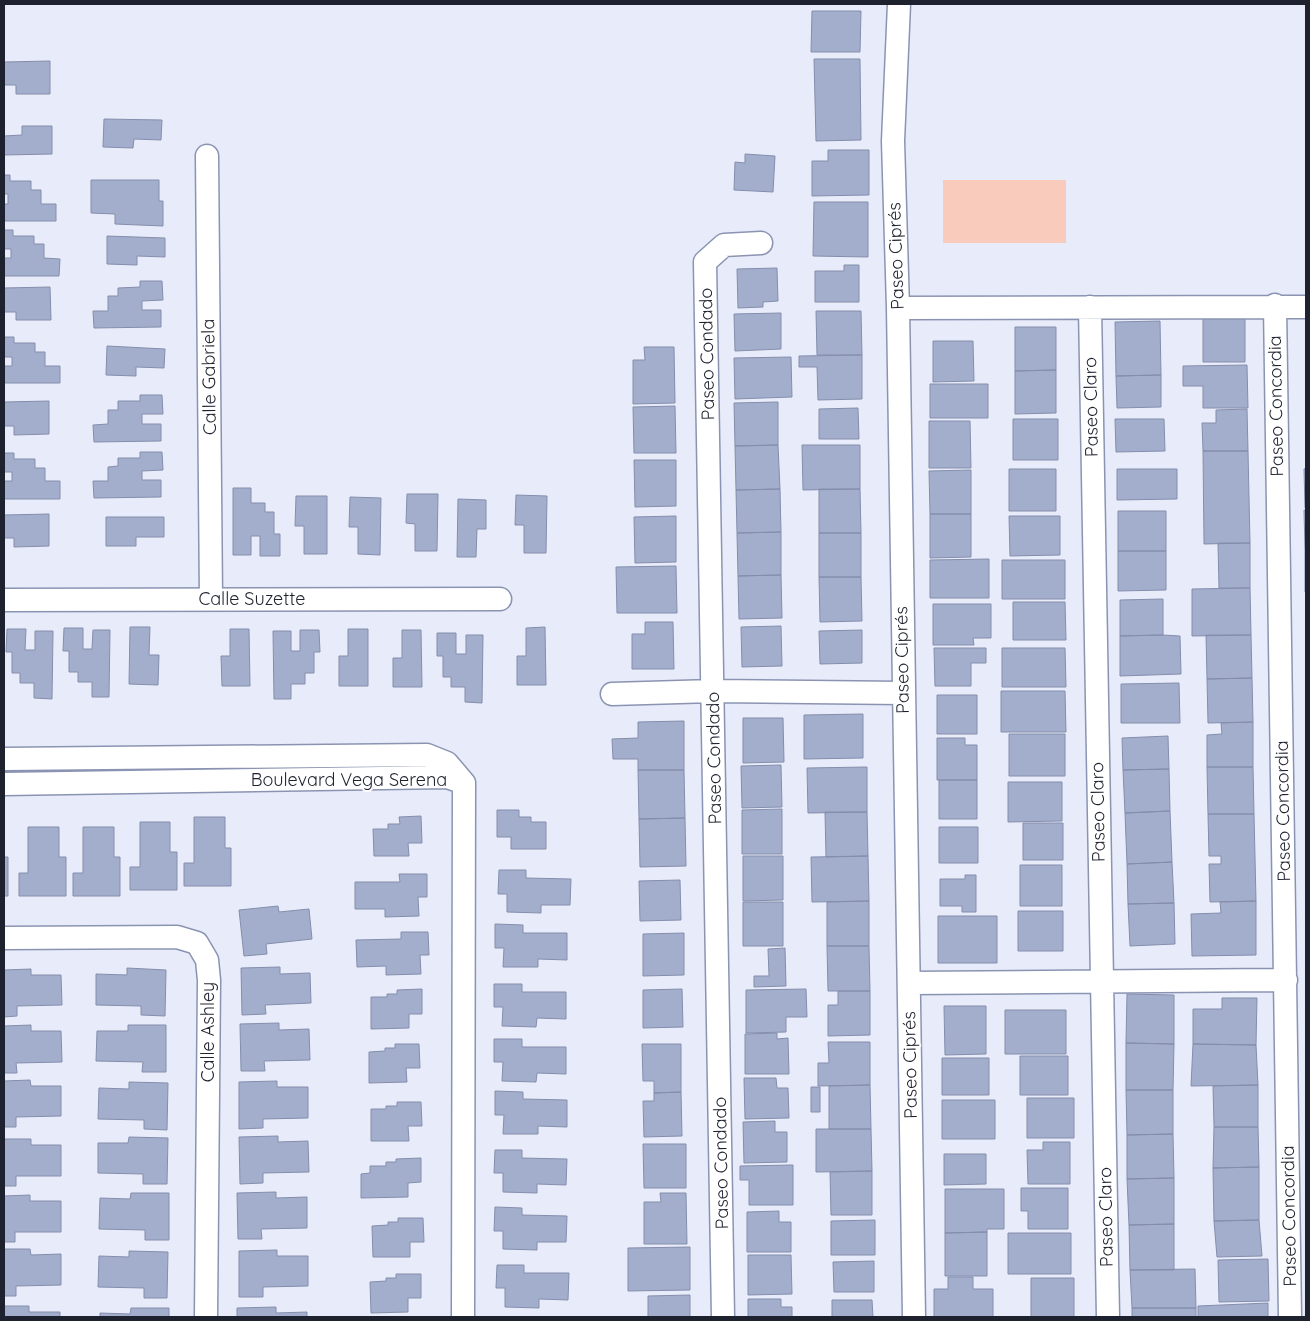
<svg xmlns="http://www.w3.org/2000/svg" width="1310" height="1321" viewBox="0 0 1310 1321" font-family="Quicksand,sans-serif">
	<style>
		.green { fill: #f8cbbc }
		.building { fill: #a3aecd; stroke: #848eac }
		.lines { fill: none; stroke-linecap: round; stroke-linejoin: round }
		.minor-casing { stroke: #8a94b2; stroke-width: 25 }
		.minor { stroke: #fff; stroke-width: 22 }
		.labels { text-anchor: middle; stroke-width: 4; stroke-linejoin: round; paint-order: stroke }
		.street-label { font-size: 18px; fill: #1e222e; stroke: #fff }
	</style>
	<rect width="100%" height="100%" fill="#e8ecfa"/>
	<!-- green -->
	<path class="green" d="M943,180H1066V243H943Z"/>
	<!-- building -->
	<path class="building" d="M812,11H861L860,52H811Z
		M814,59H860L861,140L816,141Z
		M50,61V94H16V85H4V62Z
		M104,119L162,120L161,140L134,139L133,148L103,147Z
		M22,126H52V154L4,155V136L22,135Z
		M828,150H869V195L812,196V161H828Z
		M745,154L775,156L773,192L734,190L735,162L745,163Z
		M4,175H10V181H31V190H41V204H56V221H4V204H8V194H4Z
		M91,180H159V201H163V226L115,224V214L91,213Z
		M814,202H868V257L813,256Z
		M4,230H13V236H34V244H44V258L60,259L59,276H4V258H11V249H4Z
		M107,236L165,238V257L137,256V265L107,264Z
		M844,265H859V302H815V271H844Z
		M777,268L778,301L763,302V307L738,308L737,269Z
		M140,281H162L163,300L142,301V310H161V327L94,328L93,311H108V296H118V288L140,287Z
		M50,287L51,320H16V312H4V288Z
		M816,311H861L862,355H817Z
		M781,313V349L735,351L734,314Z
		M1203,316H1245V362H1203Z
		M1160,321L1161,375L1116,376L1115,322Z
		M1015,327H1056V370L1015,371Z
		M4,337H14V343H35V352H45V366H60V383H4V366H12V357H4Z
		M933,341H973L974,381L933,382Z
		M107,346L165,349L164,368L136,367V376L106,375Z
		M644,347H674L675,403L633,404V360H645Z
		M862,355V399L818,400L817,367H799V356Z
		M791,357L792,397L735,399L734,358Z
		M1247,365L1248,408H1203V386H1183V366Z
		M1056,370V413L1015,414V371Z
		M1161,375V407L1117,408L1116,376Z
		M930,384H988V418H930Z
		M140,395H162L163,414H142V424H161V441L94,442L93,425L108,424V410H118V401H140Z
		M49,401V434L14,435V426H4V402Z
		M778,402V445L735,446L734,403Z
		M675,406L676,453H634L633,407Z
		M858,408L859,439H819V409Z
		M1247,409L1248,451H1203L1202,423H1216V410Z
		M1013,419H1058V460H1013Z
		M1115,419H1164L1165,451L1116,452Z
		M929,421H970L971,468H929Z
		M778,445L780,489L736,490L735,446Z
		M802,445H860V489L803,490Z
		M1203,451H1248L1250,543L1204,544Z
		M140,452H162L163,470L142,471V480H161V497L94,498L93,481H108V467L118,466V458H140Z
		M4,453H14V459H35V468H45V481H60V499H4V481H12V472H4Z
		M634,460H676V506L635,507Z
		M1306,468V508H1305L1304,469Z
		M1009,469H1056V511H1009Z
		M1117,469H1177V499L1117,500Z
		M971,470V514H930L929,471Z
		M233,488H251V503H265V512H274V534H280V556H260V536H251V555H233Z
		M780,489L781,532L737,533L736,490Z
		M819,489H860L861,533H819Z
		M407,494H438L437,551H415V524L406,523Z
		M516,495L547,496L546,553H524V525H515Z
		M296,496H327V554H304V526H295Z
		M350,497L381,498L380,555L358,554V527H349Z
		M458,499L486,500V529H477L476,557H457Z
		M1304,510H1306V550H1305Z
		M1118,511H1166V551H1118Z
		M49,514V546L14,547V538H4V515Z
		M930,514H971V557L930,558Z
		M676,516V562L635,563L634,517Z
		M1009,516H1060V555L1010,556Z
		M106,517H164V537H136V546H106Z
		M781,532V575L738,576L737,533Z
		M819,533H861V577H819Z
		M1218,543H1250V588H1219Z
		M1305,550H1306V592H1305Z
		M1118,551H1166V590L1118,591Z
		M989,559V598H930V560Z
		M1002,560H1065V599H1002Z
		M676,566L677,613H617L616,567Z
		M781,575L782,618L739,619L738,576Z
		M819,577H861L862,621L820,622Z
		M1250,588L1251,635L1192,636V589Z
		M1163,599V635L1120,636V600Z
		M1013,602H1065L1066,640H1013Z
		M933,604H991V638H973L974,645H933Z
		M645,622H673L674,669H632V634H645Z
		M781,626L782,666L742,667L741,627Z
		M130,627H150L149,655H159L158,685L129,684Z
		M545,627L546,685H517V656H526V628Z
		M64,628H83V649H92L93,630H110L109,697H92V682H78V672H69V651H63Z
		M7,629H26L25,650H35V631H53L52,699L34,698V683H20V673H12V652H6Z
		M230,629H249L250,686H222L221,656H230Z
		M348,629H368V686H339V656H348Z
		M300,630H319L320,652H314V673H305V684H291V699H274L273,631H291V651H300Z
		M402,630H421L422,687H393V658H402Z
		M862,630V663L820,664L819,631Z
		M437,633H456V654H466V635H483L482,703L465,702V687H451V677H443V656H437Z
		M1163,635L1180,636L1181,674L1120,676V636Z
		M1206,635H1251L1252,678L1207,679Z
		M934,648H986V663H971V686H935Z
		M1002,648H1065L1066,687H1002Z
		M1252,678L1253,722L1208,723L1207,679Z
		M1179,683L1180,723H1121V684Z
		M1001,691H1065L1066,732H1001Z
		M937,695H977V734H937Z
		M863,714V758L804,759V715Z
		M743,718H783L784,762L743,763Z
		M684,721V770H638V759H613L612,739L638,738V722Z
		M1253,722V767H1207V735L1222,734L1221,723Z
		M1009,734H1065V776H1009Z
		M1168,736L1169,769L1123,770L1122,738Z
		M937,738H965V745H977V780H937Z
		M781,765L782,807L742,808L741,766Z
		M867,767V812L808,813L807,768Z
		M1207,767H1253L1254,814H1208Z
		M1169,769L1170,811L1125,813L1123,770Z
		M638,770H684L685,818L639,819Z
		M939,780H977V819H939Z
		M1008,782H1062V821L1008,822Z
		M782,809V854H742V810Z
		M497,810H519V817H531V822H546V849H511V837H497Z
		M1170,811L1172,862L1127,864L1125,813Z
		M825,812H867L868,856L826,857Z
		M1208,814H1254L1256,901L1210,902L1209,864H1221V856H1209Z
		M421,816L422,843H408L409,856H374L373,829H388V824H400L399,817Z
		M194,817H225V848H231V886H184V863H194Z
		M685,818L686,866L640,867L639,819Z
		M140,822H170V852H177V890H130V867H140Z
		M1023,823H1063V860H1023Z
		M28,827H59V857H66V896H19V873H28Z
		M83,827H114V857H120V896H73V873H83Z
		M939,827H978V863H939Z
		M743,856H783V900L743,901Z
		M868,856L869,901L812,902L811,857Z
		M4,857H8V896H4Z
		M1172,862L1174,903L1128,904L1127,864Z
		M1020,865H1062V906H1020Z
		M499,870H526V878L571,879L570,905H541V913L507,912V894H498Z
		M399,874H427V897H418L419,916L385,917V909H355V882H400Z
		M965,875H976V912H962V906H940V879H965Z
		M680,880L681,920L640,921L639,881Z
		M869,901V946H827V902Z
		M1256,901V955L1192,956L1191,914L1221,913L1220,902Z
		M743,902H783V946H743Z
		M1174,903L1175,944L1130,946L1128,904Z
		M278,906L279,912L309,909L312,939L266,944L267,954L244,956L239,910Z
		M1018,911H1063V951H1018Z
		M938,916H997V963H938Z
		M495,924L523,925V933H567V960L538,959V967H503L504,948H495Z
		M401,932H428L429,955H420L421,974L386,975V966L357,967L356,940L401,939Z
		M684,933V975L643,976V934Z
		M827,946H869L870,991H828Z
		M785,948L786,986L754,987V976H769L768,949Z
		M280,967V974L310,973L311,1003L265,1005L266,1014L242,1015L241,968Z
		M127,968L166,970L165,1016L141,1015V1006L96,1005V974L127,975Z
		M31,969V975H61L62,1005L17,1006V1016L4,1017V970Z
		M494,984H522V992H566V1019L537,1018L536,1027L502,1026L503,1007H494Z
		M422,989V1014H409V1028L371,1029V997H387V994H397V990Z
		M682,989L683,1027L643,1028V990Z
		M806,989L807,1017H786V1032L746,1033V990Z
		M838,991H870V1035L828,1036V1005H838Z
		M1127,994L1174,995V1044L1126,1043Z
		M1222,998H1257L1256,1045L1193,1044V1009H1222Z
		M944,1006H986V1054L945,1055Z
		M1005,1010H1066V1054H1005Z
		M279,1023V1030L309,1029L310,1060L264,1061L265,1071H241L240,1024Z
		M31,1025V1031H61L62,1062L16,1063L17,1073H4V1026Z
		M128,1025H166V1072H142L143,1062L96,1061L97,1031H128Z
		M777,1033V1039L788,1038L789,1074H745V1034Z
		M494,1039H522V1047H566V1074L537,1073L536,1082L502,1081L503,1062H494Z
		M828,1042H870V1085L818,1086V1063H829Z
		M1126,1043L1174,1044L1173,1090H1126Z
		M395,1044H419L420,1068H406L407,1082L369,1083V1052L385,1051V1048H395Z
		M642,1044H681V1092L654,1093V1081H643Z
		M1193,1044L1256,1045L1258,1085L1191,1086Z
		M1020,1056H1068V1095H1020Z
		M942,1058H989V1095H942Z
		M744,1078H776L777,1088H788L789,1118L745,1119Z
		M30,1080L31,1086H61V1116L16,1117V1127H4V1081Z
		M277,1081V1087H308V1118L263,1119V1128L239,1129V1082Z
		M129,1082L168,1083L167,1130L144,1129V1120L98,1119L99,1088L129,1089Z
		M870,1085L871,1129H829V1086Z
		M1258,1085V1127H1214L1213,1086Z
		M811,1087H820V1112H811Z
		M1126,1090H1173V1134L1127,1135Z
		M495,1091L523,1092V1099L567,1100V1127L538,1126V1134H503L504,1115H495Z
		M681,1092L682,1136L644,1137L643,1101H654V1093Z
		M1027,1098H1074V1138H1027Z
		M942,1100H995V1139H942Z
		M397,1102H421L422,1126H408L409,1141H371V1109H386V1106H397Z
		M775,1121V1132H787V1162L744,1163L743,1122Z
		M1214,1127H1258L1259,1167L1213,1168Z
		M816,1129H871L872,1171L816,1172Z
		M1173,1134L1174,1178L1127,1179V1135Z
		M278,1136V1142L308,1141L309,1172L263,1173V1183L240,1184L239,1137Z
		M129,1137L168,1138L167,1184H143V1174L98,1173V1143H128Z
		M4,1139H31V1145H61V1176H16V1186H4Z
		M1043,1142H1070V1184H1028L1027,1150H1043Z
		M643,1144H686V1188H644Z
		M495,1150H522V1158L567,1159L566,1185L537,1184V1193L503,1192V1173H494Z
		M944,1154H986V1184L944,1185Z
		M421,1158V1182L408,1183V1197L361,1198V1174L370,1173V1166H386V1162H396V1159Z
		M793,1165V1205H749V1180H740V1166Z
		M1259,1167V1220L1214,1221L1213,1168Z
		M872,1171V1215H831L830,1172Z
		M1174,1178V1224L1129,1225L1127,1179Z
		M1021,1188H1068V1229H1028V1211H1021Z
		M945,1189H1004V1229H987V1232L945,1233Z
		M276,1192V1198L307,1197V1228L261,1229L262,1239H238L237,1193Z
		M131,1193H169V1240H145V1230L99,1229L100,1198L130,1199Z
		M660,1193H686L687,1244H644V1202H661Z
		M30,1195V1201H61V1232H15V1242H4V1196Z
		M495,1207L522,1208V1215L567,1216L566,1242H537V1250L503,1249V1231H494Z
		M779,1211V1222H791V1252H747V1212Z
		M398,1218H423L424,1242H410V1257H373L372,1226L388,1225V1222H398Z
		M875,1220V1255H831V1221Z
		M1259,1220L1262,1256L1217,1257L1214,1221Z
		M1174,1224V1270H1130L1129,1225Z
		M987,1232V1276H945V1233Z
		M1008,1233H1071V1274H1008Z
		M690,1247V1290L628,1291V1248Z
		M4,1249H30L31,1255L61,1254V1285L16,1286V1296H4Z
		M277,1250V1256H308V1286L263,1287V1297H239V1251Z
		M129,1251L168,1252L167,1298H144V1288L98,1287L99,1256L129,1257Z
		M748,1255H791L792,1294L748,1295Z
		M1268,1259L1269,1301L1219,1302L1218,1260Z
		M874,1261V1292H834L833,1262Z
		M497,1265H524V1273H569L568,1300L539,1299V1308L505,1307V1288H496Z
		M1195,1269L1196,1308H1132L1130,1270Z
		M396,1274H421V1298H408V1312L371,1313L370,1282L386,1281V1278H396Z
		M948,1277H973V1289H993V1317H934V1289H948Z
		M1031,1278H1074V1317H1031Z
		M690,1295V1317H648V1296Z
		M748,1299H781V1307H792V1317H748Z
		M832,1300H872L873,1317H832Z
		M1268,1303V1317H1198V1306Z
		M4,1306H29V1312H60V1317H4Z
		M276,1307V1313L307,1312V1317H237V1308Z
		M131,1308H169V1317H100V1313L130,1314Z
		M1132,1308H1196V1317H1132Z"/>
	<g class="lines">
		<!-- minor casing -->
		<g class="minor-casing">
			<path id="minor" d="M899,4L893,141L898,308L914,1317
				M207,156L211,599
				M1275,305L1290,1317
				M1090,307L1108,1317
				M898,308L1306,307
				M4,600L500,599
				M612,694L713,691L903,693
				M4,759L427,755L447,763L464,783
				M4,784L447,777L464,783
				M4,938L177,937L197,943L207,960L209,980L206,1317
				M909,983L1286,980
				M463,1317L464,783
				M723,1317L705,262L724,245L761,243"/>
		</g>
		<!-- minor -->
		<use href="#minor" class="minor"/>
	</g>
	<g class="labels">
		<!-- street labels -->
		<g class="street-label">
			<text transform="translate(896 256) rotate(-92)" y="6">Paseo Ciprés</text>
			<text transform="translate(707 354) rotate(-91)" y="6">Paseo Condado</text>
			<text transform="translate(209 377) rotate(-91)" y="6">Calle Gabriela</text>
			<text transform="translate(1276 406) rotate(-91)" y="6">Paseo Concordia</text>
			<text transform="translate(1091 407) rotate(-91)" y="6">Paseo Claro</text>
			<text x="252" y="605">Calle Suzette</text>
			<text transform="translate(902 660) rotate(-91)" y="6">Paseo Ciprés</text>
			<text transform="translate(714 758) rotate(-91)" y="6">Paseo Condado</text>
			<text x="349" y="786">Boulevard Vega Serena</text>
			<text transform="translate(1283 811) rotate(-91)" y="6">Paseo Concordia</text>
			<text transform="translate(1098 812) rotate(-91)" y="6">Paseo Claro</text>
			<text transform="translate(208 1032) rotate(-90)" y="6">Calle Ashley</text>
			<text transform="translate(910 1065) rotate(-91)" y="6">Paseo Ciprés</text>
			<text transform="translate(721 1163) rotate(-91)" y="6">Paseo Condado</text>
			<text transform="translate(1289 1216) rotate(-91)" y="6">Paseo Concordia</text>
			<text transform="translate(1106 1217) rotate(-91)" y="6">Paseo Claro</text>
		</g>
	</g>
	<!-- border -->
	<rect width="1310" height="1321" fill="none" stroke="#1e222e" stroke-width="10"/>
</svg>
